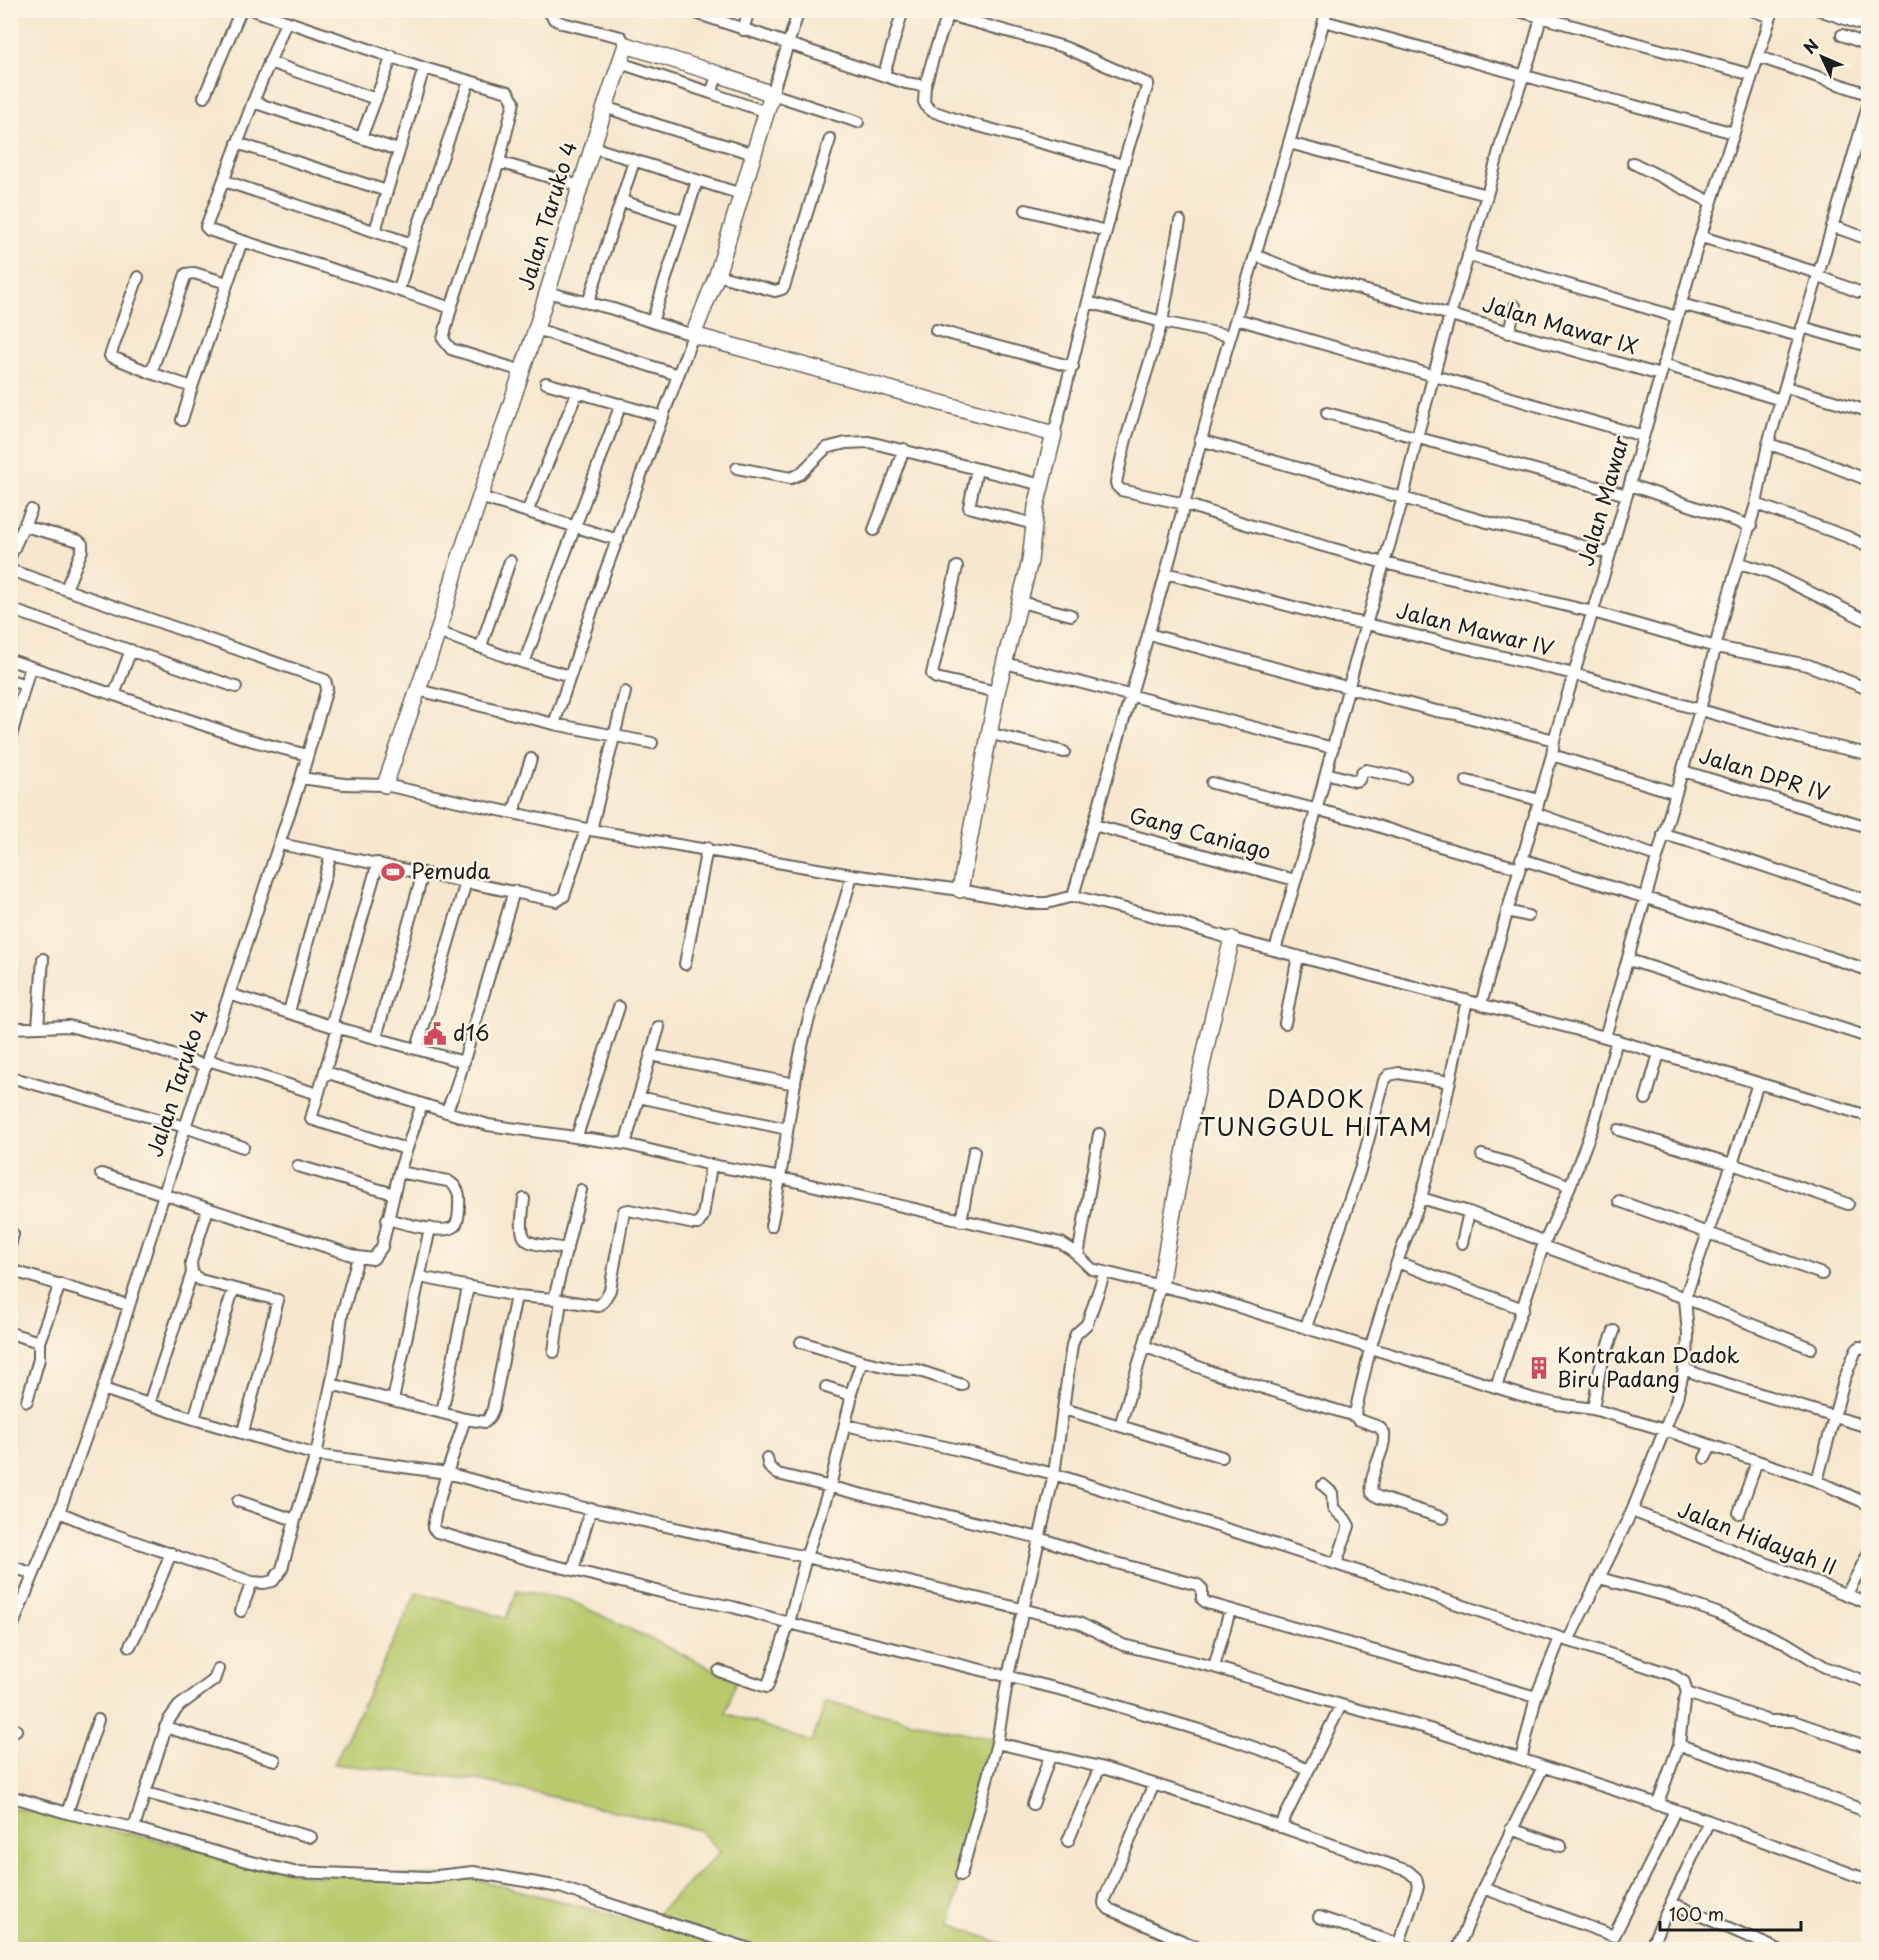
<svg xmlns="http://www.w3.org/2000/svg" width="1879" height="1960" viewBox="0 0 1879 1960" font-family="'Playpen Sans',sans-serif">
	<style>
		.green { fill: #b8c96c; stroke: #6a7244; stroke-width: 1.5 }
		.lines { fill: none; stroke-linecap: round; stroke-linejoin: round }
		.street-casing { stroke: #68635a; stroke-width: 14 }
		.secondary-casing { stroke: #68635a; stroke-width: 18 }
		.street { stroke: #fff; stroke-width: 10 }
		.secondary { stroke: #fff; stroke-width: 15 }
		.labels { text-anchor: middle; stroke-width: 5; stroke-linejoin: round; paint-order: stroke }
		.street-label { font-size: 21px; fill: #1c1c1c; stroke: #fcf5e5 }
		.poi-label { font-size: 21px; fill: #1c1c1c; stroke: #fcf5e5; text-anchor: start }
		.quarter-label { font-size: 24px; letter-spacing: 1.5px; fill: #1c1c1c; stroke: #fcf5e5 }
	</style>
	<rect width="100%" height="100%" fill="#fcf5e5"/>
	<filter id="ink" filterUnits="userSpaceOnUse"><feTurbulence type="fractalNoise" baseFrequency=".0167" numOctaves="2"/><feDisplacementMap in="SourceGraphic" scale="12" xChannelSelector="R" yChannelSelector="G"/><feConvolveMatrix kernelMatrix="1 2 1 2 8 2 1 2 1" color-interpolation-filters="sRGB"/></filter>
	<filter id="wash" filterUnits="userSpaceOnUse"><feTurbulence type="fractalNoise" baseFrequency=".008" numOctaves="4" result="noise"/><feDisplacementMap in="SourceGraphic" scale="24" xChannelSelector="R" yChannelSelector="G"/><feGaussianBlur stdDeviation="1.35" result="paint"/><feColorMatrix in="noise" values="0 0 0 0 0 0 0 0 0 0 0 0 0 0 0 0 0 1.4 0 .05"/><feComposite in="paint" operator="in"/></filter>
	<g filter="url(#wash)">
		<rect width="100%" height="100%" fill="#f6e7ce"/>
		<!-- green -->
		<path class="green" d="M517,1590L569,1600L736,1680L726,1713L812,1742L826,1702L994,1739L950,1924L1016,1949L11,1950V1807L259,1863L308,1876L460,1875L647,1924L720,1852L699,1830L478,1780L334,1764L417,1592L506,1618Z"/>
	</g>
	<g filter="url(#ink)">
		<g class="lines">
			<!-- street casing -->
			<g class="street-casing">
				<path id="street" d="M253,10L424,68L508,92L514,102L499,162L451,308L443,339L451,349L522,371
					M548,10L554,19L562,23L621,37L626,45
					M687,10L906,83L925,86
					M799,10L772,94L858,122
					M950,10L936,48L925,86L924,102L927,107L932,111L964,122L1123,165
					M1515,10L1752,75
					M1751,10L1771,17
					M1819,10L1868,27
					M949,15L1064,47L1148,84L1123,165L1054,434
					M1324,21L1734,133
					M286,22L253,102L206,227L209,230C289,257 371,280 451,308
					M743,30L749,10
					M1842,35L1868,45
					M1759,57L1868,94
					M269,62L376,99
					M620,63L711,93
					M718,74L711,93L766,112
					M884,74L903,10
					M204,97L241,10
					M253,102L398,150
					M605,107L658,125L754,154
					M361,138L392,56
					M237,143L387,191
					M1289,143L1487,195
					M592,147L741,194
					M499,162L580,186
					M1633,163L1711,202
					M225,181L412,244L399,290
					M622,201L683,221
					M1026,210L1106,231
					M1180,221L1162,322L1126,439L1116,482L1117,486L1121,490L1185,504L1249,525L1384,563L1593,612L1716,647L1808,665L1868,689
					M1832,226L1868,239
					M375,231L424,68
					M1702,237L1818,273
					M412,244L469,81
					M1255,255L1310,277L1360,289L1660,375
					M1468,255L1677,317
					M717,275L775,291L782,289L784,287L830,139
					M1817,276L1859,292
					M138,277L110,356L151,373L192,387L242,241
					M546,292L613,309L652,322L697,181
					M1088,302L1162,322L1231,336
					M588,303L634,161
					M1681,304L1799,336
					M1237,319L1643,436
					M1802,327L1868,346
					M536,329L678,375
					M936,330L1073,367
					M1509,333L1515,306
					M1663,364L1781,400
					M151,373L186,274L194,273L227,283
					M546,383L663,417
					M1786,387L1868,411
					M1327,413L1627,495
					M182,420L192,387
					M1200,440L1487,522L1559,539L1610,554
					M1768,444L1807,456L1868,480
					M737,468L791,478L800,474L826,448L846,443L869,442L1042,485
					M977,469L969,507L1034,524
					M1630,485L1751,526
					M480,497L618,540
					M1756,504L1848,537L1868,547
					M527,512L577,393
					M24,526L79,541L82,544V550L66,589
					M874,530L904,449
					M10,557L31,510
					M1739,563L1769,572L1868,621
					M957,567L932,674L936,678L997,692
					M10,570L325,680L327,688L301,778
					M1166,573L1335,618L1367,624L1574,674L1806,740L1868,754
					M1020,602L1071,615
					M10,609L236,687
					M438,632L524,663L570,676
					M1148,634L1436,711L1456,714L1554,740
					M481,646L510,561
					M10,660L246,739L307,755
					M524,663L621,404
					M1005,663L1333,748
					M10,680L25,685
					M418,690L554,724L604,575L693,335L652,322
					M114,695L131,650
					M554,724L652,743
					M988,733L1064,752
					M10,740L30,667
					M1552,755L1676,793
					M1683,771L1868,827
					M1326,773L1355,781L1359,780L1362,772L1366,770L1405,778
					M1467,781L1539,800
					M1212,783L1362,821L1443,847L1518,868
					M513,813L531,759
					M1535,813L1656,856
					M1094,825L1295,880
					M591,830L625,692
					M1663,834L1705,846L1868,901
					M280,844L557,901L564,896L586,829
					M1521,859L1717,920L1868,970
					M1073,896L1166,573L1216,384L1289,143L1327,10
					M1507,911L1528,916
					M1275,950L1316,811L1356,659L1403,498L1417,437L1450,315L1487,195L1503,136L1531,54L1543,10
					M1629,960L1868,1037
					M10,963V974
					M685,964L707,848
					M229,994L331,1026L464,1062
					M1481,1004L1552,755L1554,740L1610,554L1695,254L1773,10
					M289,1012L331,854
					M1285,1023L1298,956
					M331,1026L378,863
					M38,1027L43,959
					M338,1027L311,1119L406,1149
					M10,1028L69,1026L148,1047L206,1066
					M376,1037L423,873
					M1605,1037L1700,710L1724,611L1756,504L1768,444L1868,106
					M417,1049L466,882
					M651,1055L795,1084
					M208,1060L318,1094
					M326,1072L422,1104
					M10,1077L185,1127L243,1147
					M639,1097L787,1129
					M1646,1099L1659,1053
					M446,1112L455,1091L514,891
					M1619,1130L1732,1164L1848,1204
					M577,1136L619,1007
					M625,1144L659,1027
					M1482,1155L1516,1165L1570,1186
					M298,1166L394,1194
					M101,1174L358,1257L373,1259L382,1247L399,1172L422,1104L488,1125L625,1144L711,1165L781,1178L1061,1243L1072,1250L1092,1269L1210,1298L1534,1399L1557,1404L1593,1409L1665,1430L1817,1481L1868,1504
					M1421,1198L1469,1212L1545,1242
					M524,1199C518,1249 522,1241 567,1249
					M1619,1201L1822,1274
					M208,1209L191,1262L192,1273L200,1280L278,1300L243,1432
					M387,1219C401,1222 448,1238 456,1224C459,1219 459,1210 459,1205C460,1193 458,1187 448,1181L399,1172
					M961,1221L974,1151
					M771,1226C784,1166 789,1105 802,1046C815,988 837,932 852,875
					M1462,1243L1469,1212
					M10,1246L13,1234
					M1543,1246L1685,1298L1811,1348
					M1078,1256L1099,1134
					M1397,1262L1523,1309
					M10,1270L128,1305
					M420,1277L516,1296L554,1299L598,1306L603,1302L610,1290L624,1211L629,1210L694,1224H698L703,1216L711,1165
					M554,1299L581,1190
					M1306,1327L1361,1167L1384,1081L1389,1075L1399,1073L1450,1082
					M10,1333L39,1342
					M801,1342L862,1361L896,1369L917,1370L962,1385
					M1144,1346L1214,1373L1355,1416
					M554,1352L561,1300
					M1684,1369L1705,1377L1868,1427
					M331,1384L465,1419L485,1422L489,1418L493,1409L516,1296
					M1496,1387L1543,1246L1570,1186L1593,1126L1617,1040
					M103,1389L194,1419L316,1455L447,1473L535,1497L806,1557L830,1486L851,1399L848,1394L826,1387
					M850,1396L862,1361
					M393,1400L430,1228
					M27,1401L39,1359V1342L60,1284
					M149,1404L192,1273
					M1064,1409L1222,1457
					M1593,1409L1600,1369L1614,1331
					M442,1413L468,1287
					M194,1419L233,1290
					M465,1419L447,1473L436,1511L433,1528L437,1532L531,1560L573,1570
					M845,1425L959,1450L1054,1474L1336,1564L1673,1675L1684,1682L1687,1693L1684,1702L1679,1745L1657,1805
					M1120,1426L1144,1346L1160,1286
					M767,1458L769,1467L778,1474L1039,1538L1102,1559L1198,1585L1202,1589V1599L1207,1603L1536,1697
					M1705,1458L1711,1446
					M1817,1481L1844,1380L1856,1350L1860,1347L1868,1349
					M1323,1485L1332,1493L1333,1508L1345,1519L1349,1526L1336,1564
					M238,1501L295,1520
					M591,1508L573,1570L673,1595L733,1607L789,1623L1067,1691L1230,1739L1276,1755L1308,1770
					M1632,1511L1868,1603
					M59,1512L104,1531L252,1582L264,1583L273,1581L282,1569L295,1520L316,1455L336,1361L342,1315L358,1257
					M1739,1513L1757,1461
					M1443,1518L1378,1497L1372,1493C1368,1472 1386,1453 1384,1433L1379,1427L1357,1419L1355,1413L1370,1349L1397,1262L1421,1198L1440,1127L1467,1000
					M10,1566L34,1574
					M1599,1578L1668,1596L1717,1613L1786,1643L1825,1667L1868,1682
					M1847,1594L1868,1554
					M241,1611L252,1582
					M10,1632L59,1512L103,1389L185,1127L301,778L344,784L385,785L591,830L852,875L960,890L1028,903H1047L1073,896L1154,916L1232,939L1605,1037L1868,1116
					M1568,1641L1632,1511L1676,1401L1687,1357L1688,1335L1685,1298L1732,1164L1758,1083
					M130,1646L147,1612L171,1553
					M1214,1667L1230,1610
					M719,1671L767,1687L768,1685L789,1623L806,1557L1079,1623L1123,1645L1214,1667L1341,1705L1423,1727L1709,1821L1868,1880
					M1687,1693L1769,1721H1793L1868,1747
					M165,1727L275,1760
					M10,1728L16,1730
					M997,1743L1100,1767L1210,1802L1408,1871L1416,1878L1418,1887L1399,1943
					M1679,1745L1777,1778L1868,1812
					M1521,1759L1536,1697L1560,1638
					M1154,1784L1105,1897L1104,1903L1109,1909L1203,1950
					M146,1793L311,1837
					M10,1796L67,1813L134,1828L243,1860L294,1872L428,1877L473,1872L560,1887L606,1903L753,1950
					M1033,1804L1050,1756
					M67,1813L98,1720
					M1280,1827L1341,1705
					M134,1828L168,1721L179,1706L214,1680L218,1669
					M1511,1829L1561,1846
					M1068,1841L1100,1767
					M961,1875L997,1743L1008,1676L1054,1474L1072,1345L1076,1334L1087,1324L1105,1272
					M1483,1888L1614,1936L1656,1852L1675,1810
					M1672,1903L1779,1950
					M1319,1917L1416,1950
					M1457,1950L1483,1888L1543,1767
					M1649,1950L1709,1821"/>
			</g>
			<!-- secondary casing -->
			<g class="secondary-casing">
				<path id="secondary" d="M385,785L438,632L457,566L536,329L605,107L626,45L718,74L772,94L717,275L693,335L1054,434L1036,507L1030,561L997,692L960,890
					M1160,1286C1180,1169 1202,1053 1232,939"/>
			</g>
			<!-- street -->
			<use href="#street" class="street"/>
			<!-- secondary -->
			<use href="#secondary" class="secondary"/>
		</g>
	</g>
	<!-- icons -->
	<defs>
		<g id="stadium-bare" transform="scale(1.8)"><path d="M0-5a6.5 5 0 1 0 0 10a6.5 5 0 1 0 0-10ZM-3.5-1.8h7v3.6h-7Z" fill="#d1495b" stroke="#fcf5e5" stroke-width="2.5" paint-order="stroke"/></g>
		<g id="civic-bare" transform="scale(1.8)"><path d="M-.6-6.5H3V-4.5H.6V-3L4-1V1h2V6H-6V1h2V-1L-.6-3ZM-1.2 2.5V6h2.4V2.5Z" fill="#d1495b" stroke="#fcf5e5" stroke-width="2.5" paint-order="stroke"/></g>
		<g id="building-bare" transform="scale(1.8)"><path d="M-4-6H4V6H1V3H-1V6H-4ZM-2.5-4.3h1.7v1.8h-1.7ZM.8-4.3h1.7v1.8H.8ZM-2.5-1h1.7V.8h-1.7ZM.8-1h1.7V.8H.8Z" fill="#d1495b" stroke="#fcf5e5" stroke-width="2.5" paint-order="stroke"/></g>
	</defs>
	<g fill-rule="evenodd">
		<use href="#stadium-bare" x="393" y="872"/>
		<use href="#civic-bare" x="435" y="1034"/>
		<use href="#building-bare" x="1539" y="1368"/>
	</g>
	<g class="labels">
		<!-- street labels -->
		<g class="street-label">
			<text transform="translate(548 216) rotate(-73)" y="7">Jalan Taruko 4</text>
			<text transform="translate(1560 326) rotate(16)" y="7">Jalan Mawar IX</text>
			<text transform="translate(1604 501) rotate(-74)" y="7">Jalan Mawar</text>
			<text transform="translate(1475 630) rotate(14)" y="7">Jalan Mawar IV</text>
			<text transform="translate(1764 775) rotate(17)" y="7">Jalan DPR IV</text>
			<text transform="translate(1200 834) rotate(15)" y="7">Gang Caniago</text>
			<text transform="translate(178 1083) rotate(-72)" y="7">Jalan Taruko 4</text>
			<text transform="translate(1757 1539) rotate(21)" y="7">Jalan Hidayah II</text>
		</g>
		<!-- poi labels -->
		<g class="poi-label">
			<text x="411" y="879">Pemuda</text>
			<text x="453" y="1041">d16</text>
			<text x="1557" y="1363">Kontrakan Dadok<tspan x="1557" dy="24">Biru Padang</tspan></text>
		</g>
		<!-- quarter labels -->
		<g class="quarter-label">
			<text x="1316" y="1108">DADOK<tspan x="1316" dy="28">TUNGGUL HITAM</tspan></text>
		</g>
	</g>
	<!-- margin -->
	<rect width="1879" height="1960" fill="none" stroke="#fcf5e5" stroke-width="36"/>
	<!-- north arrow -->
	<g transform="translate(1822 57) rotate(314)" stroke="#fcf5e5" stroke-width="4.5" paint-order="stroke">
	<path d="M0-4.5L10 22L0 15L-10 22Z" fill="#1c1c1c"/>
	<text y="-9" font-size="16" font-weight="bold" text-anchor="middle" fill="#1c1c1c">N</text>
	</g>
	<!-- scale -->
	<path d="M1660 1921v9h141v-9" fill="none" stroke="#1c1c1c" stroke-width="3"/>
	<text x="1669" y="1921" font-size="18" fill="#1c1c1c" stroke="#fcf5e5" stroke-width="4.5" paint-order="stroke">100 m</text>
</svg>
